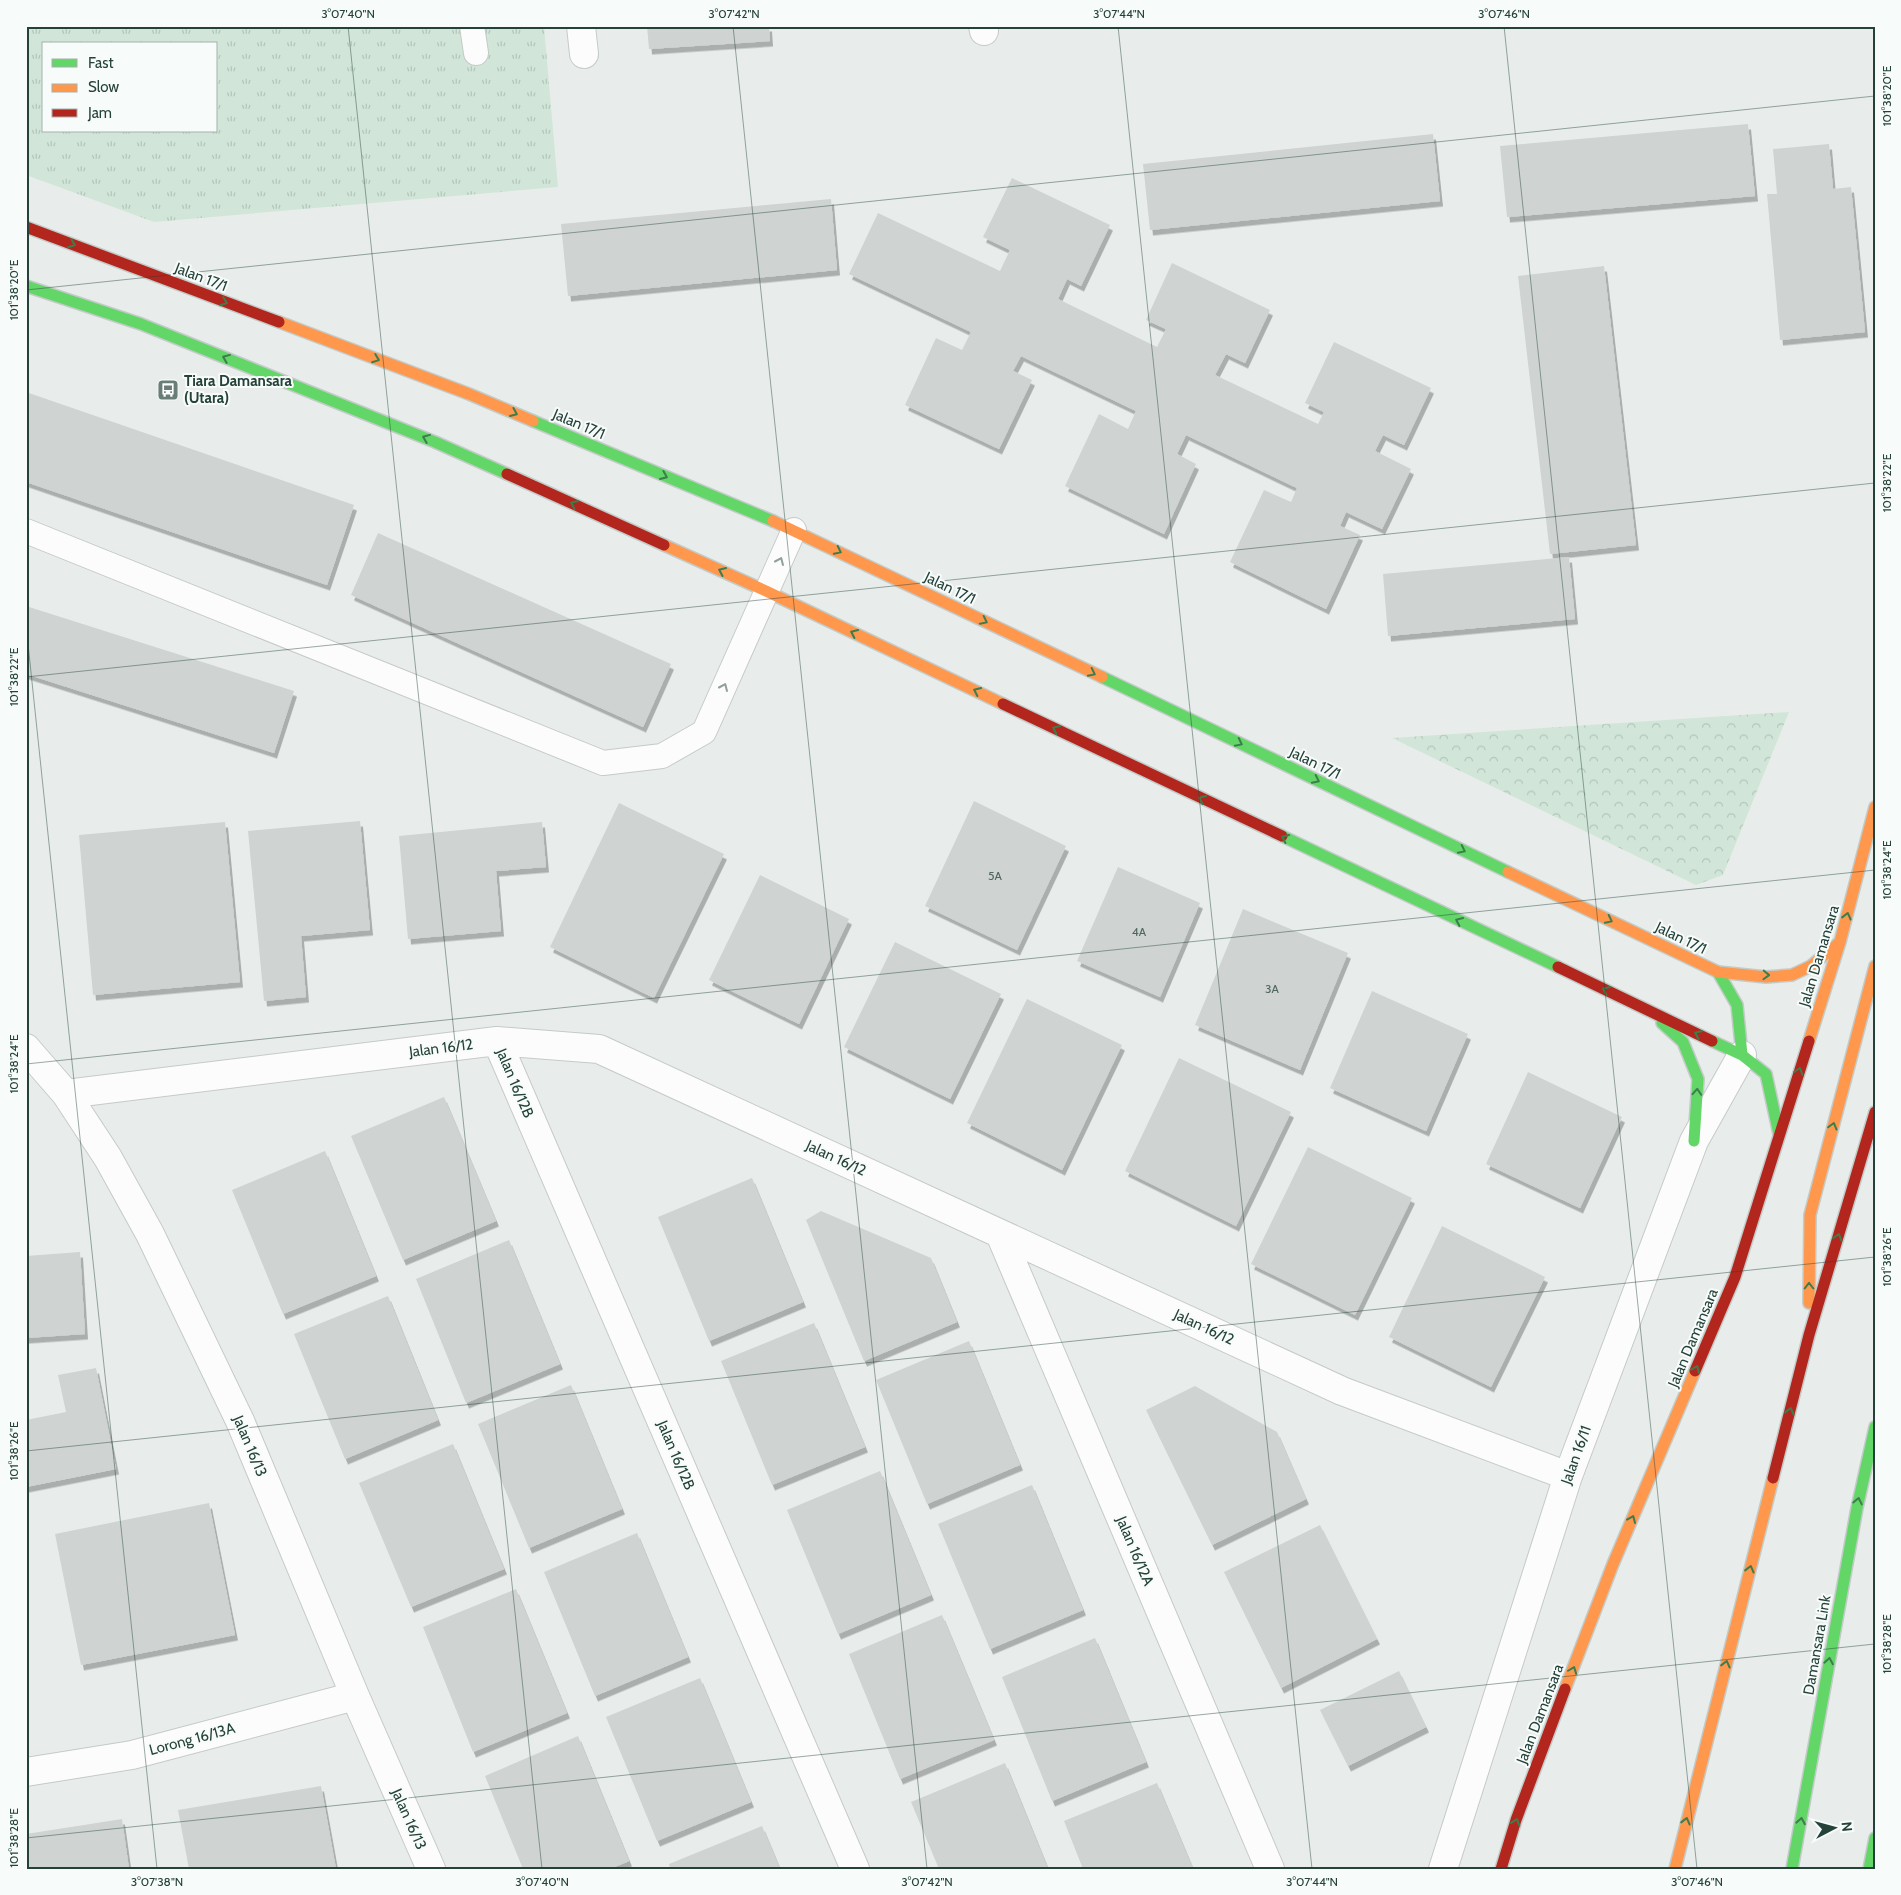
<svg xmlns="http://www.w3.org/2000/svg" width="1901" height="1895" viewBox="0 0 1901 1895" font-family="Cabin,sans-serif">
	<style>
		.forest { fill: url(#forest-crowns) }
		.park { fill: url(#park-tufts); fill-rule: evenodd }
		.building { fill: #cfd4d2; filter: url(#shadow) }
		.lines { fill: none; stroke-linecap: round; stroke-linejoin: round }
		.lane-casing { stroke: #c5cac8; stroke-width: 26 }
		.street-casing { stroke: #c5cac8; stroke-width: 30 }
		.fast-casing { stroke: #c3cbc8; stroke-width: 14 }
		.slow-casing { stroke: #c3cbc8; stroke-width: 14 }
		.jam-casing { stroke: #c3cbc8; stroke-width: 14 }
		.lane { stroke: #fcfcfc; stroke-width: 24 }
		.street { stroke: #fcfcfc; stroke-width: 28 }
		.fast { stroke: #63d668; stroke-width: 11 }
		.slow { stroke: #ff974d; stroke-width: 11 }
		.jam { stroke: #b3261e; stroke-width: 11 }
		.oneway { stroke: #3d7d4c }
		.oneway2 { stroke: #909f9b }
		.ticks { fill: none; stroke: #24423a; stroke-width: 1; stroke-opacity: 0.45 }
		.labels { text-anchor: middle; stroke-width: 4; stroke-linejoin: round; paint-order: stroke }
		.number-label { font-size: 12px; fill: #506761 }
		.street-label { font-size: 15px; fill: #24423a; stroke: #f7fbf9 }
		.poi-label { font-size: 15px; font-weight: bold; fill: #24423a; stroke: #f7fbf9; text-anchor: start }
		.neatline { fill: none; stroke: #24423a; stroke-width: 2 }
		.ticks-label { font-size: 12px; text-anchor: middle; fill: #24423a }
	</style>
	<defs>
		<pattern id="forest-crowns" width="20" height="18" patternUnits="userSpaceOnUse" patternTransform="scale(1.25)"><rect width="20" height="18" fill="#d1e6d8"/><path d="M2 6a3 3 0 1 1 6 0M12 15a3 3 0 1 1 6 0" fill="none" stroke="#b3c6ba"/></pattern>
		<pattern id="park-tufts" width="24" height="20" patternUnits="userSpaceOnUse" patternTransform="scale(1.25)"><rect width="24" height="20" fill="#d1e6d8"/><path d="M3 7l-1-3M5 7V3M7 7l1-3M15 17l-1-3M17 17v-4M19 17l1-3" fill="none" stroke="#b3c6ba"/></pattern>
		<filter id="shadow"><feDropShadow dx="3" dy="5.5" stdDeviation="0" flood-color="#0004"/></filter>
	</defs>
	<rect width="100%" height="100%" fill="#e8edeb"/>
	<!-- forest -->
	<path class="forest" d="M1789,712L1723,875L1696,885L1392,738Z"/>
	<!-- park -->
	<path class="park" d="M26,26H544L558,187L154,222L26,175ZM44,44H216V131H44Z"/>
	<!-- building -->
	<path class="building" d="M647,26H769L770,41L649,49Z
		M1748,124L1755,196L1507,217L1500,146Z
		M1433,134L1440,201L1150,230L1143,164Z
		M1829,144L1833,189L1851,187L1865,332L1780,340L1767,194H1777L1773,149Z
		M1012,178L1110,225L1081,286L1067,279L1058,299L1157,347L1166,329L1146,320L1172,263L1270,310L1245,363L1226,354L1215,375L1318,424L1324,412L1305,403L1334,342L1431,388L1404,445L1383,435L1375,451L1411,469L1382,529L1346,512L1340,526L1360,535L1326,609L1230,562L1264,490L1291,502L1297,488L1186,435L1177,454L1196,464L1164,534L1065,486L1099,414L1128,429L1136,411L1021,356L1013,371L1032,380L999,449L905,405L936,338L962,350L971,332L849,274L878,213L1000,271L1010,250L983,237Z
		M831,199L837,270L568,296L561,224Z
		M1604,266L1636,545L1550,554L1518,276Z
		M26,392L354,505L327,585L26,482Z
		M378,533L671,664L643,727L351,595Z
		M1569,557L1575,619L1388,636L1383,574Z
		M26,606L294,691L274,753L26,674Z
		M974,801L1066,846L1017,950L925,906Z
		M619,803L724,854L654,998L550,947Z
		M360,821L370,930L301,936L306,997L264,1001L248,831Z
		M225,822L240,982L93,995L79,835Z
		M542,822L546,867L496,871L501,931L408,939L399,836Z
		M1118,867L1200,903L1160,997L1077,961Z
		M760,875L849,919L799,1024L709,980Z
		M1243,909L1348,953L1300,1070L1195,1025Z
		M895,942L1001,994L950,1099L844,1047Z
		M1372,991L1468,1034L1426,1131L1330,1088Z
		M1027,999L1122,1045L1062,1170L967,1123Z
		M1179,1058L1291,1112L1236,1226L1125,1171Z
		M1528,1072L1622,1117L1580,1208L1486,1164Z
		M444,1097L496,1221L403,1260L351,1136Z
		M1308,1147L1412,1198L1355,1315L1251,1264Z
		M325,1151L376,1276L283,1314L232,1190Z
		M752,1178L803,1302L709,1341L658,1217Z
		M821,1211L931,1258L957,1322L864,1361L806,1220Z
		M1442,1226L1545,1277L1491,1387L1389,1337Z
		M509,1240L560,1364L466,1403L416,1279Z
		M80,1252L85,1334L26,1338V1256Z
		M388,1296L438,1420L345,1459L294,1334Z
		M814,1323L865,1447L772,1485L721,1361Z
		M969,1341L1020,1465L927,1504L876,1380Z
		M96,1368L116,1469L26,1487V1420L66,1412L58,1375Z
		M571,1385L622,1509L529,1548L478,1424Z
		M1195,1386L1277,1432L1306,1499L1212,1545L1146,1410Z
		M453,1444L504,1569L411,1607L359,1483Z
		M880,1471L931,1595L838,1634L787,1510Z
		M1032,1485L1083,1610L990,1649L938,1524Z
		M209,1503L235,1635L81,1665L55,1534Z
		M1320,1525L1377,1639L1281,1688L1224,1572Z
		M637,1533L688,1657L595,1696L544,1572Z
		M516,1589L567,1713L473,1752L423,1627Z
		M942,1615L994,1740L900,1779L849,1654Z
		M1095,1638L1146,1762L1052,1801L1002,1677Z
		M1399,1671L1426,1727L1348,1766L1320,1710Z
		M700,1678L751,1802L657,1841L606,1717Z
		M578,1736L629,1861L610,1869H523L485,1776Z
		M1005,1763L1048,1869H939L911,1802Z
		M1157,1783L1193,1869H1083L1064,1821Z
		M321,1786L336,1869H189L178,1810Z
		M122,1819L129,1869H26V1834Z
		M762,1826L780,1869H670L669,1864Z"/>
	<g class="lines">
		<!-- lane casing -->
		<g class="lane-casing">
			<path id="lane" d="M472,26L476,53
				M26,531L603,763L662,756L704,732L794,530"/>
		</g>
		<!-- street casing -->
		<g class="street-casing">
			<path id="street" d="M581,26L584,54
				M983,26L984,31
				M497,1041L855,1869
				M26,1048L66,1094L108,1158L150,1234L240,1421L355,1696L431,1869
				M66,1094L497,1041L599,1049L1342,1391L1568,1476
				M1000,1234L1270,1869
				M26,1772L132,1755L355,1696
				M1443,1869L1568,1476L1694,1141L1742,1055"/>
		</g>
		<!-- fast casing -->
		<g class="fast-casing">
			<path id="fast" d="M26,286L141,324L435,442L507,474
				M533,421L773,521
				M1102,677L1508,872
				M1282,836L1558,967
				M1718,972L1737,1005L1742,1055
				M1662,1023L1683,1042L1698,1079L1694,1141
				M1712,1041L1742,1055L1766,1074L1779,1134
				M1792,1869L1857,1508L1875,1427
				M1869,1869L1875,1838"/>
		</g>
		<!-- slow casing -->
		<g class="slow-casing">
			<path id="slow" d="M279,322L469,394L533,421
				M773,521L1102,677
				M664,545L766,591L1003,704
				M1508,872L1718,972L1766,977L1792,975L1811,966L1840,942
				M1809,1041L1840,942L1875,807
				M1809,1303L1810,1215L1875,966
				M1565,1689L1613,1564L1695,1371
				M1675,1869L1773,1478"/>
		</g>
		<!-- jam casing -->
		<g class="jam-casing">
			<path id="jam" d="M26,227L279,322
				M507,474L664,545
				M1003,704L1282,836
				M1558,967L1712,1041
				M1695,1371L1735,1277L1809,1041
				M1773,1478L1809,1335L1875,1112
				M1501,1869L1516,1820L1565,1689"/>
		</g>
		<!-- lane -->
		<use href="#lane" class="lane"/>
		<!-- street -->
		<use href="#street" class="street"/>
		<!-- fast -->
		<use href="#fast" class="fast"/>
		<!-- slow -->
		<use href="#slow" class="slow"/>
		<!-- jam -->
		<use href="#jam" class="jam"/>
	</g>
	<!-- one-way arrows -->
	<defs><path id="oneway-chevron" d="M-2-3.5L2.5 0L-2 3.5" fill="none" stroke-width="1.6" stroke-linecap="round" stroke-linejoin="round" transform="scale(1.25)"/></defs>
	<g class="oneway">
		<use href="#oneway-chevron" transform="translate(72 244) rotate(21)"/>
		<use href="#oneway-chevron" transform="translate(224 302) rotate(21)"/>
		<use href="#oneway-chevron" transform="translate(226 358) rotate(-158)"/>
		<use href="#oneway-chevron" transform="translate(376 359) rotate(21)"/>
		<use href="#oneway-chevron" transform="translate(514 413) rotate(23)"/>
		<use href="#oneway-chevron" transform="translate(426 438) rotate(-158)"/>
		<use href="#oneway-chevron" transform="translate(664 476) rotate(23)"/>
		<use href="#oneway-chevron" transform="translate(574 504) rotate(-156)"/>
		<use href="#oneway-chevron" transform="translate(838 551) rotate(26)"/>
		<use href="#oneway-chevron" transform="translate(722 571) rotate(-156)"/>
		<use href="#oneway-chevron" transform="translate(984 621) rotate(26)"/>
		<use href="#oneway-chevron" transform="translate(854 633) rotate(-155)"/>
		<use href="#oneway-chevron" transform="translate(1092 673) rotate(26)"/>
		<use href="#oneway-chevron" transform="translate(977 691) rotate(-155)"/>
		<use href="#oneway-chevron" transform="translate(1056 729) rotate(-155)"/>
		<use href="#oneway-chevron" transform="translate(1239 743) rotate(26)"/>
		<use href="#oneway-chevron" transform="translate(1316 780) rotate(26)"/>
		<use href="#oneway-chevron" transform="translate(1202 799) rotate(-155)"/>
		<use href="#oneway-chevron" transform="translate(1285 838) rotate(-155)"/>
		<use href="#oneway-chevron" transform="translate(1462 850) rotate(26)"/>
		<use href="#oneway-chevron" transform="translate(1847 916) rotate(-76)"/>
		<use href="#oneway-chevron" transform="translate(1609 920) rotate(26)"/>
		<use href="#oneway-chevron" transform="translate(1459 921) rotate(-155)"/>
		<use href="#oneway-chevron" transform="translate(1766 975) rotate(2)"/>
		<use href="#oneway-chevron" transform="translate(1606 990) rotate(-155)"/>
		<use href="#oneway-chevron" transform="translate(1698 1034) rotate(-155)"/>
		<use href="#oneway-chevron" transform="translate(1799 1071) rotate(-72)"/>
		<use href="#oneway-chevron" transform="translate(1697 1092) rotate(-86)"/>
		<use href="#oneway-chevron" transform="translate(1833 1126) rotate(-75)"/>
		<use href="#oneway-chevron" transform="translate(1838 1237) rotate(-74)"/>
		<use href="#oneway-chevron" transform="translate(1809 1286) rotate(-90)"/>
		<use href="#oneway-chevron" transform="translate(1696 1369) rotate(-67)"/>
		<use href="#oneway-chevron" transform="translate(1790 1411) rotate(-76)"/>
		<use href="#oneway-chevron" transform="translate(1858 1501) rotate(-78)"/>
		<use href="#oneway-chevron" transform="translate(1632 1519) rotate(-67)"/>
		<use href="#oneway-chevron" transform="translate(1750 1569) rotate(-76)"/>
		<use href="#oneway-chevron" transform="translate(1829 1661) rotate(-80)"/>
		<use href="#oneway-chevron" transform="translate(1726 1664) rotate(-76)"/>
		<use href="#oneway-chevron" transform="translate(1573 1670) rotate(-69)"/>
		<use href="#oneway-chevron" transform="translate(1686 1821) rotate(-76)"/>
		<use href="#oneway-chevron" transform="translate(1801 1821) rotate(-80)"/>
		<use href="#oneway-chevron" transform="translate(1516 1822) rotate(-71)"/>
	</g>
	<g class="oneway2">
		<use href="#oneway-chevron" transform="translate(780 561) rotate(-66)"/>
		<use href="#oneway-chevron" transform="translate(724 687) rotate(-66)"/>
	</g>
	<!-- ticks -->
	<path class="ticks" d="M348,26L542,1869M733,26L927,1869M1118,26L1312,1869M1504,26L1697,1869M26,290L1875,96M26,625L157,1869M26,677L1875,483M26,1064L1875,870M26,1451L1875,1257M26,1838L1875,1644"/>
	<!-- icons -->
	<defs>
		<g id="bus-square" transform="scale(1.125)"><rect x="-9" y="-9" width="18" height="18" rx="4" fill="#697e78" stroke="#f7fbf9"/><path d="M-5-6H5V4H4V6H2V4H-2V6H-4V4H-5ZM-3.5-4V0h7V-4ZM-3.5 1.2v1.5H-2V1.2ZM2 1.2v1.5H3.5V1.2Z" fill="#fff"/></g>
	</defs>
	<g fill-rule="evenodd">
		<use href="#bus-square" x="168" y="390"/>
	</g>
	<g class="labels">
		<!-- number labels -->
		<g class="number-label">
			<text x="995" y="880">5A</text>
			<text x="1139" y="936">4A</text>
			<text x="1272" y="993">3A</text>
		</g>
		<!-- street labels -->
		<g class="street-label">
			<text transform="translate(201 277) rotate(21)" y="5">Jalan 17/1</text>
			<text transform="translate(579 424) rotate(23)" y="5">Jalan 17/1</text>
			<text transform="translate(950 588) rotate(26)" y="5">Jalan 17/1</text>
			<text transform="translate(1315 763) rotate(26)" y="5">Jalan 17/1</text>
			<text transform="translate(1681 938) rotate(26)" y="5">Jalan 17/1</text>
			<text transform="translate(1819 956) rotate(-73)" y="5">Jalan Damansara</text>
			<text transform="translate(441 1048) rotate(-7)" y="5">Jalan 16/12</text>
			<text transform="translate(515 1083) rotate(67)" y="5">Jalan 16/12B</text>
			<text transform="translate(836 1158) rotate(25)" y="5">Jalan 16/12</text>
			<text transform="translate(1204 1327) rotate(25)" y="5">Jalan 16/12</text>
			<text transform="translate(1693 1338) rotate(-67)" y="5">Jalan Damansara</text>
			<text transform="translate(250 1446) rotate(67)" y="5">Jalan 16/13</text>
			<text transform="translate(676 1455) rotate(67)" y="5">Jalan 16/12B</text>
			<text transform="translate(1576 1455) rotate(-70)" y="5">Jalan 16/11</text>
			<text transform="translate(1135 1551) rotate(67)" y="5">Jalan 16/12A</text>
			<text transform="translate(1817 1645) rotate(-80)" y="5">Damansara Link</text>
			<text transform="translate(1540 1714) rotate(-69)" y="5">Jalan Damansara</text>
			<text transform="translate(192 1739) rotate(-15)" y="5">Lorong 16/13A</text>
			<text transform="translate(409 1819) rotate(66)" y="5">Jalan 16/13</text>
		</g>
		<!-- poi labels -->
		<g class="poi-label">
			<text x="184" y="386">Tiara Damansara<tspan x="184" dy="17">(Utara)</tspan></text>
		</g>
	</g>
	<!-- border -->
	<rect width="1901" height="1895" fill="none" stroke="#f7fbf9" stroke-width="55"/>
	<!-- legend -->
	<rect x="42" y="42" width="175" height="90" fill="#f7fbf9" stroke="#a3b1ad"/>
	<rect x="52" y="59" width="25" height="8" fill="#63d668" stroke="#a3b1ad"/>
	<text x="88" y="68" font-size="15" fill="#24423a">Fast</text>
	<rect x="52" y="84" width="25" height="8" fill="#ff974d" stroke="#a3b1ad"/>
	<text x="88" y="92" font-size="15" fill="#24423a">Slow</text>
	<rect x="52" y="109" width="25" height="8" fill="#b3261e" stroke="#a3b1ad"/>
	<text x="88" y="118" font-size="15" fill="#24423a">Jam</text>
	<!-- north arrow -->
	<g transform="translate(1834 1828) rotate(84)" stroke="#f7fbf9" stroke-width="4" paint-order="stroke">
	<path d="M0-4L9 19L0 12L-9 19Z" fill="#24423a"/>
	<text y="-8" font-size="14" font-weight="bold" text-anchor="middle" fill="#24423a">N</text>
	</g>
	<rect x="28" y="28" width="1846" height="1840" class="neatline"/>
	<g class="ticks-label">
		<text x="348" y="18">3°07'40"N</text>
		<text x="734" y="18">3°07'42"N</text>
		<text x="1119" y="18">3°07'44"N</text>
		<text x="1504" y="18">3°07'46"N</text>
		<text transform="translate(1887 96) rotate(-90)" y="4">101°38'20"E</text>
		<text transform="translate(14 290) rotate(-90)" y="4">101°38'20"E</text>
		<text transform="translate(1887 483) rotate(-90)" y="4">101°38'22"E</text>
		<text transform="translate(14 677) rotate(-90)" y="4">101°38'22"E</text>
		<text transform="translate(1887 870) rotate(-90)" y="4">101°38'24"E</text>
		<text transform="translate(14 1064) rotate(-90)" y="4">101°38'24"E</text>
		<text transform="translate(1887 1257) rotate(-90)" y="4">101°38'26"E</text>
		<text transform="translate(14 1451) rotate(-90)" y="4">101°38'26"E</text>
		<text transform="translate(1887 1644) rotate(-90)" y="4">101°38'28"E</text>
		<text transform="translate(14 1838) rotate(-90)" y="4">101°38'28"E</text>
		<text x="157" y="1886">3°07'38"N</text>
		<text x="542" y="1886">3°07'40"N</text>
		<text x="927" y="1886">3°07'42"N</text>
		<text x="1312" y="1886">3°07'44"N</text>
		<text x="1697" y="1886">3°07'46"N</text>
	</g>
</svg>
